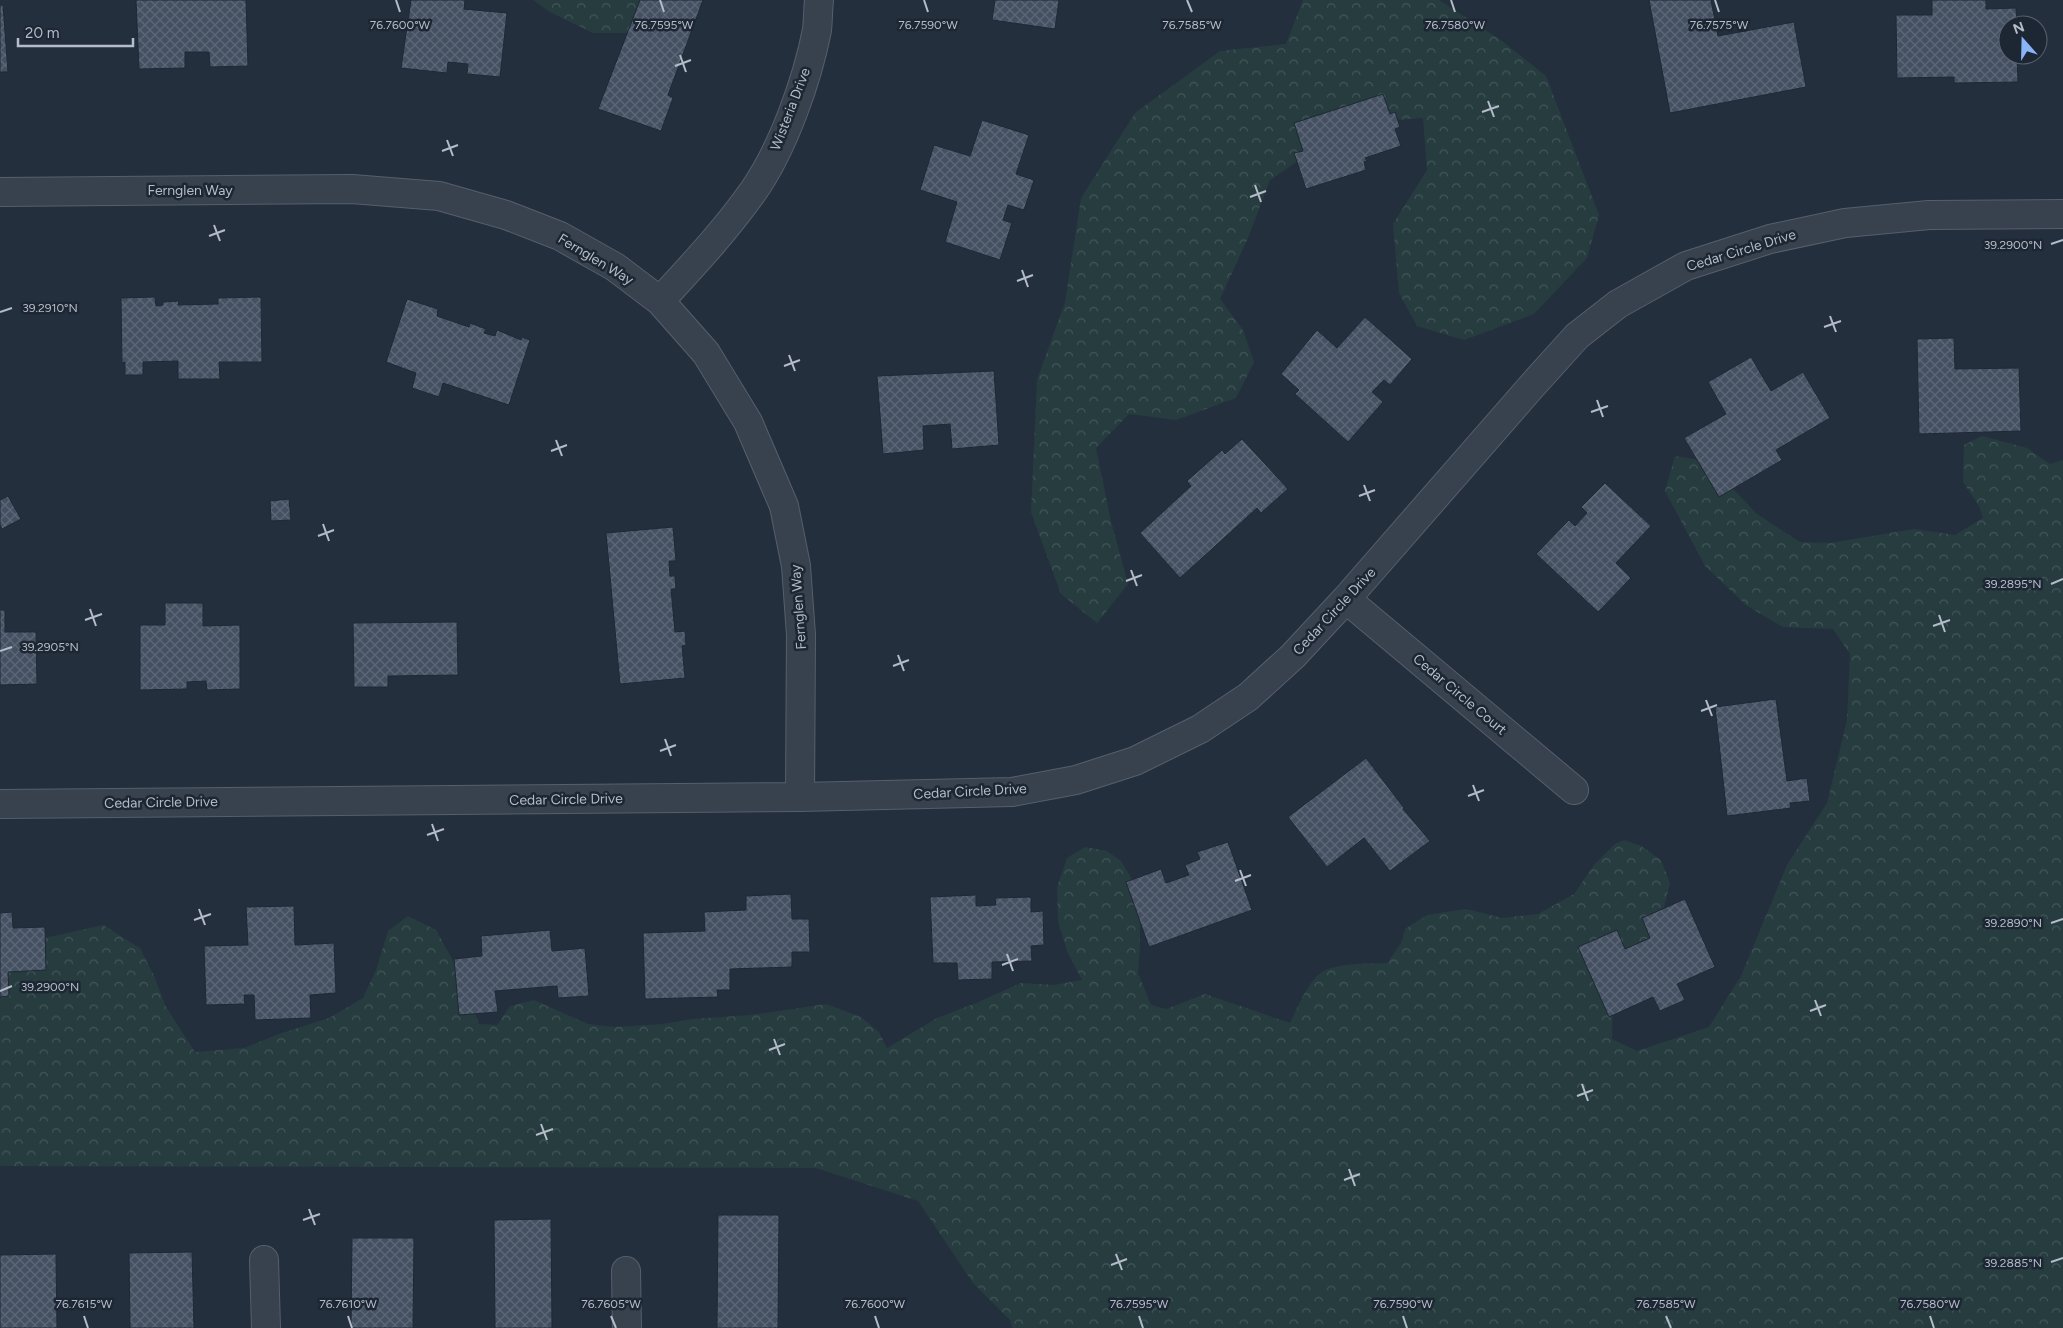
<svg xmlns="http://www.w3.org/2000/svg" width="2063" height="1328" viewBox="0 0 2063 1328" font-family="Figtree,sans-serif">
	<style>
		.forest { fill: url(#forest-crowns) }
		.building { fill: url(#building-cross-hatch); stroke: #1f2835 }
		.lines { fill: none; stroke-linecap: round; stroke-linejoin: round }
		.minor-casing { stroke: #565f6c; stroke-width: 30 }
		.minor { stroke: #38414e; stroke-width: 28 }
		.ticks { fill: none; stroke: #b4bcc9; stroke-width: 2 }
		.labels { text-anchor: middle; stroke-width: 5; stroke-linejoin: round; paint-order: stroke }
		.street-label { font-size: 14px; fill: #b4bcc9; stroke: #1d2633 }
		.ticks-label { font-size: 12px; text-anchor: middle; fill: #b4bcc9; stroke: #1d2633; stroke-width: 5; stroke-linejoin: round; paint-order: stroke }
	</style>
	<defs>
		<pattern id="forest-crowns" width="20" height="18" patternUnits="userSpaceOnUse" patternTransform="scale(1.25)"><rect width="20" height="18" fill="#263c3f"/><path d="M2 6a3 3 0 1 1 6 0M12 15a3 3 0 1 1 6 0" fill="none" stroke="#435659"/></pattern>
		<pattern id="building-cross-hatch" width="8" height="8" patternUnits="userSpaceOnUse" patternTransform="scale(1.25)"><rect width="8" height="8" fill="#455162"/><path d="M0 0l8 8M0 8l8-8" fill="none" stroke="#5d6877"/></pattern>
	</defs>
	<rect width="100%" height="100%" fill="#242f3e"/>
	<!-- forest -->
	<path class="forest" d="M533,0H664L642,33H593L550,12Z
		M1303,0H1439L1502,41L1546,76L1599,215L1587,258L1534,314L1464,340L1417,326L1399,293L1393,224L1427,170L1423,118L1354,123L1270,180L1248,238L1220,299L1243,330L1254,362L1236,398L1176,420L1129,414L1096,448L1110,517L1128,584L1097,623L1061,594L1031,512L1037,380L1065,302L1081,198L1135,113L1220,51L1286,44Z
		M1982,436L2027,448L2050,464L2063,460V1328H1012L1010,1320L973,1283L918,1201L816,1168L0,1166V948L103,925L140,948L154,976L166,1007L195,1052L244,1048L279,1034L329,1018L363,998L376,970L388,931L408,916L436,930L462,977L479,1024L497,1025L510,1006L534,1000L588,1024L615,1027L663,1024L692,1019L751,1015L826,1004L861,1017L879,1032L887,1048L937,1018L976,1003L1021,983L1054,985L1082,980L1067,951L1058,921L1057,887L1067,858L1085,847L1107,851L1121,861L1136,886L1140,900V945L1138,973L1151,1005L1166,1009L1205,994L1290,1023C1298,1007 1305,988 1318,975C1332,962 1369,964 1387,963L1401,943L1405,929L1427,915L1466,909L1502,918L1538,914L1574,894L1594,865L1615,844L1624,840L1641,846L1661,860L1670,883L1658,931L1613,981L1612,1039L1637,1051L1709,1027L1741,976L1787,865L1827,803L1847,720L1850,654L1833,629L1783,627L1747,606L1705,566L1665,491L1675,456L1705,461L1718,473L1757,514L1800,542L1830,543L1914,529L1955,535L1983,518L1979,506L1963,482L1964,445Z"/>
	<!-- building -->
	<path class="building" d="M136,0H246L248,66L210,67L209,52H185V68L139,69Z
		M411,0H465L464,9L507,13L500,77L467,74L468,64L448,62L447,73L401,68Z
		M640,0H703L668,95L673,98L661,131L598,109Z
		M995,0H1059L1055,29L992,20Z
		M1649,0H1711L1718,36L1794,22L1806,87L1670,113Z
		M1932,0H1986V9L2016,8L2017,25H2008V55H2017L2018,82L1954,83V77L1897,78L1896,15H1932Z
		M0,5H3L8,72H0Z
		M1383,94L1390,114L1395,112L1400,127L1395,129L1401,146L1365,158L1367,161L1364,162L1366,170L1306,189L1294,153L1303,151L1294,123Z
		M982,120L1029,135L1016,174L1034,180L1024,210L1008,205L1003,220L1012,223L1000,260L945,242L957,202L920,190L934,145L970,156Z
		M155,297L156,306L163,305V302L179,301L178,305L218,304V298L261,297L262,362H219L220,379H178V361L143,362V375H125V362L122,363L121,298Z
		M407,299L438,309L437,316L469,327L470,323L486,329L484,333L495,336L497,330L521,340L522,337L530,340L509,405L443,383L439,397L412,388L416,373L386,362Z
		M1365,317L1412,359L1390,385L1384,380L1372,392L1383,402L1348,442L1295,394L1299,390L1281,374L1317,330L1337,348Z
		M1954,338L1955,369L2019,368L2021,431L1919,434L1917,339Z
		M1751,357L1771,391L1803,372L1830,418L1776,450L1782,460L1719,497L1684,438L1726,414L1708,382Z
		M994,371L999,445L952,449L950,424L923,426L924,450L883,454L877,376Z
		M1242,439L1288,489L1261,513L1257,508L1180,578L1140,533L1191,486L1187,481L1222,450L1225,454Z
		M1605,483L1651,526L1616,563L1631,578L1598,612L1536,554L1569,520L1575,526L1587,513L1581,507Z
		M8,496L21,519L2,529L0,525V500Z
		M289,499L291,520L271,521L270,501Z
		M673,527L676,561H669L670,576H675L676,589H671L675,632L685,631L686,645L682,646L685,678L620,684L606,533Z
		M165,603H203V626L240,625V689L207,690L206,681L187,682V689L140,690V625H165Z
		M0,610H5V632H36L37,684L0,685Z
		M457,622L458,675L388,676V687H354L353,623Z
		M1776,699L1787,781L1807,778L1810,801L1790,803L1791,808L1727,816L1715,707Z
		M1366,758L1404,808L1403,809L1430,841L1390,871L1364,838L1327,867L1288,817Z
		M1228,842L1252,910L1149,947L1126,882L1161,869L1166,883L1189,875L1185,865L1200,859L1197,852Z
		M791,894L792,919H809L810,952H792V967L730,969V990H717L718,997L645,999L643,933L705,931L704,912L746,910V896Z
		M976,895V906L996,905L995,898L1031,897V912L1043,911L1044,945L1031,946L1032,961L992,962V979L958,980L957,963H933L930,897Z
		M1685,899L1715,967L1677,984L1685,1000L1660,1011L1653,997L1609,1017L1578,947L1617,930L1625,949L1650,938L1642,918Z
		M294,906L295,945L334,943L336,993L310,995L311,1018L255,1020L254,995H244L245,1004L206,1005L204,946L248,945L246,907Z
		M12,912L13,928L45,927L46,970L8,972L9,996L0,997V913Z
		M550,930L552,951L585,948L589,996L558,998L557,986L495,991L498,1012L459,1015L454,959L482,956L481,936Z
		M718,1215H779L778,1328H717Z
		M551,1219L552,1328H495L494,1220Z
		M352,1238H414L413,1328H351Z
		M192,1252L194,1328H130L129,1253Z
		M56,1254L57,1328H0V1255Z"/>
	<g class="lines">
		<!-- minor casing -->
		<g class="minor-casing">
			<path id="minor" d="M0,192L352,189L439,196L506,215L560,236L615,267L660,301L706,353L748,422L784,506L796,566L801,635L800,797
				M660,301C693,265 726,230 754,190C783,148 807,81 817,30C818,21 818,10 819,0
				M1346,599L1574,790
				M0,804L800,797L1012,792L1076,780L1135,761L1200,729L1248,697L1293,656L1346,599L1531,387L1577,336L1618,304L1686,266L1770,239L1845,223L1929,215L2063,214
				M264,1260L266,1328
				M626,1271L627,1328"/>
		</g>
		<!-- minor -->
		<use href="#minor" class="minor"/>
	</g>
	<!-- ticks -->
	<path class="ticks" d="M396,0L400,12M660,0L664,12M924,0L928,12M1187,0L1192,12M1451,0L1455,12M1715,0L1719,12M680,55L686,72M675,66L691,60M1488,101L1494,117M1482,112L1499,106M447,140L453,156M442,151L458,145M1255,185L1261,202M1250,197L1266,191M214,225L220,241M209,236L225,230M2051,244L2063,240M1022,270L1028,287M1017,281L1033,275M0,312L12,308M1830,316L1836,332M1824,327L1841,321M789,355L795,371M784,366L800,360M1597,400L1603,417M1591,412L1608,406M556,440L562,456M551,451L567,445M1364,485L1370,501M1359,496L1375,490M323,524L329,541M318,536L334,530M1131,570L1137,586M1126,581L1142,575M2051,584L2063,579M90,609L96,626M1939,615L1945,632M85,620L102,614M1933,626L1950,620M0,651L12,647M898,655L904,671M893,666L909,660M1706,700L1712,716M1701,711L1717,705M665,739L671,756M660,751L676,745M1473,785L1479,801M1468,796L1484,790M432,824L438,841M427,835L444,829M1240,870L1246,886M1235,881L1251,875M199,909L205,925M194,920L211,914M2051,923L2063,919M1007,954L1013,971M1002,965L1018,959M0,991L12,986M1815,1000L1821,1016M1810,1011L1826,1005M774,1039L780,1055M769,1050L785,1044M1582,1084L1588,1101M1577,1096L1593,1090M541,1124L547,1140M536,1135L553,1129M1349,1169L1355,1186M1344,1180L1360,1174M309,1209L315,1225M303,1220L320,1214M1116,1254L1122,1270M2051,1262L2063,1258M1111,1265L1127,1259M84,1316L88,1328M348,1316L352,1328M611,1316L616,1328M875,1316L879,1328M1139,1316L1143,1328M1403,1316L1407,1328M1666,1316L1671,1328M1930,1316L1934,1328"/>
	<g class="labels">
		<!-- street labels -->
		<g class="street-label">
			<text transform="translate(790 109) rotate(-69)" y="5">Wisteria Drive</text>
			<text x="190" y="195">Fernglen Way</text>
			<text transform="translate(1741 250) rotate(-17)" y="5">Cedar Circle Drive</text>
			<text transform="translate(596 259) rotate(31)" y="5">Fernglen Way</text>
			<text transform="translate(798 607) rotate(-94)" y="5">Fernglen Way</text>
			<text transform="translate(1334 611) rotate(-47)" y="5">Cedar Circle Drive</text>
			<text transform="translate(1460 694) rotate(40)" y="5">Cedar Circle Court</text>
			<text transform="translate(970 791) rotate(-3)" y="5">Cedar Circle Drive</text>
			<text transform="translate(566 799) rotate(-1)" y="5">Cedar Circle Drive</text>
			<text transform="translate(161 802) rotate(-1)" y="5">Cedar Circle Drive</text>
		</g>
	</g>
	<g class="ticks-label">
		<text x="400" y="29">76.7600°W</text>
		<text x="664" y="29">76.7595°W</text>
		<text x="928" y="29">76.7590°W</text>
		<text x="1192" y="29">76.7585°W</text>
		<text x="1455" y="29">76.7580°W</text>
		<text x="1719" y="29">76.7575°W</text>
		<text x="2013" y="249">39.2900°N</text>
		<text x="50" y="312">39.2910°N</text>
		<text x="2013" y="588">39.2895°N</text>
		<text x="50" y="651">39.2905°N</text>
		<text x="2013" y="927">39.2890°N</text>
		<text x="50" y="991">39.2900°N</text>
		<text x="2013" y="1267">39.2885°N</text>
		<text x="84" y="1308">76.7615°W</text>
		<text x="348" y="1308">76.7610°W</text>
		<text x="611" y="1308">76.7605°W</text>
		<text x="875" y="1308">76.7600°W</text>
		<text x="1139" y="1308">76.7595°W</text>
		<text x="1403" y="1308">76.7590°W</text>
		<text x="1666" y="1308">76.7585°W</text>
		<text x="1930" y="1308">76.7580°W</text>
	</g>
	<!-- north arrow -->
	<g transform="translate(2023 40) rotate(340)"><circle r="24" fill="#1d2633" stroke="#59626f"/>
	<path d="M0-4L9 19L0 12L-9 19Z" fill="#8ab4f8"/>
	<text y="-8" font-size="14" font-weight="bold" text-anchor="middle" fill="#b4bcc9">N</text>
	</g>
	<!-- scale -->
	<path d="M18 38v8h115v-8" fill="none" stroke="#b4bcc9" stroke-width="2.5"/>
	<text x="25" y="38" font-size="15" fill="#b4bcc9" stroke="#1d2633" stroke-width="4" paint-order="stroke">20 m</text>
</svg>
